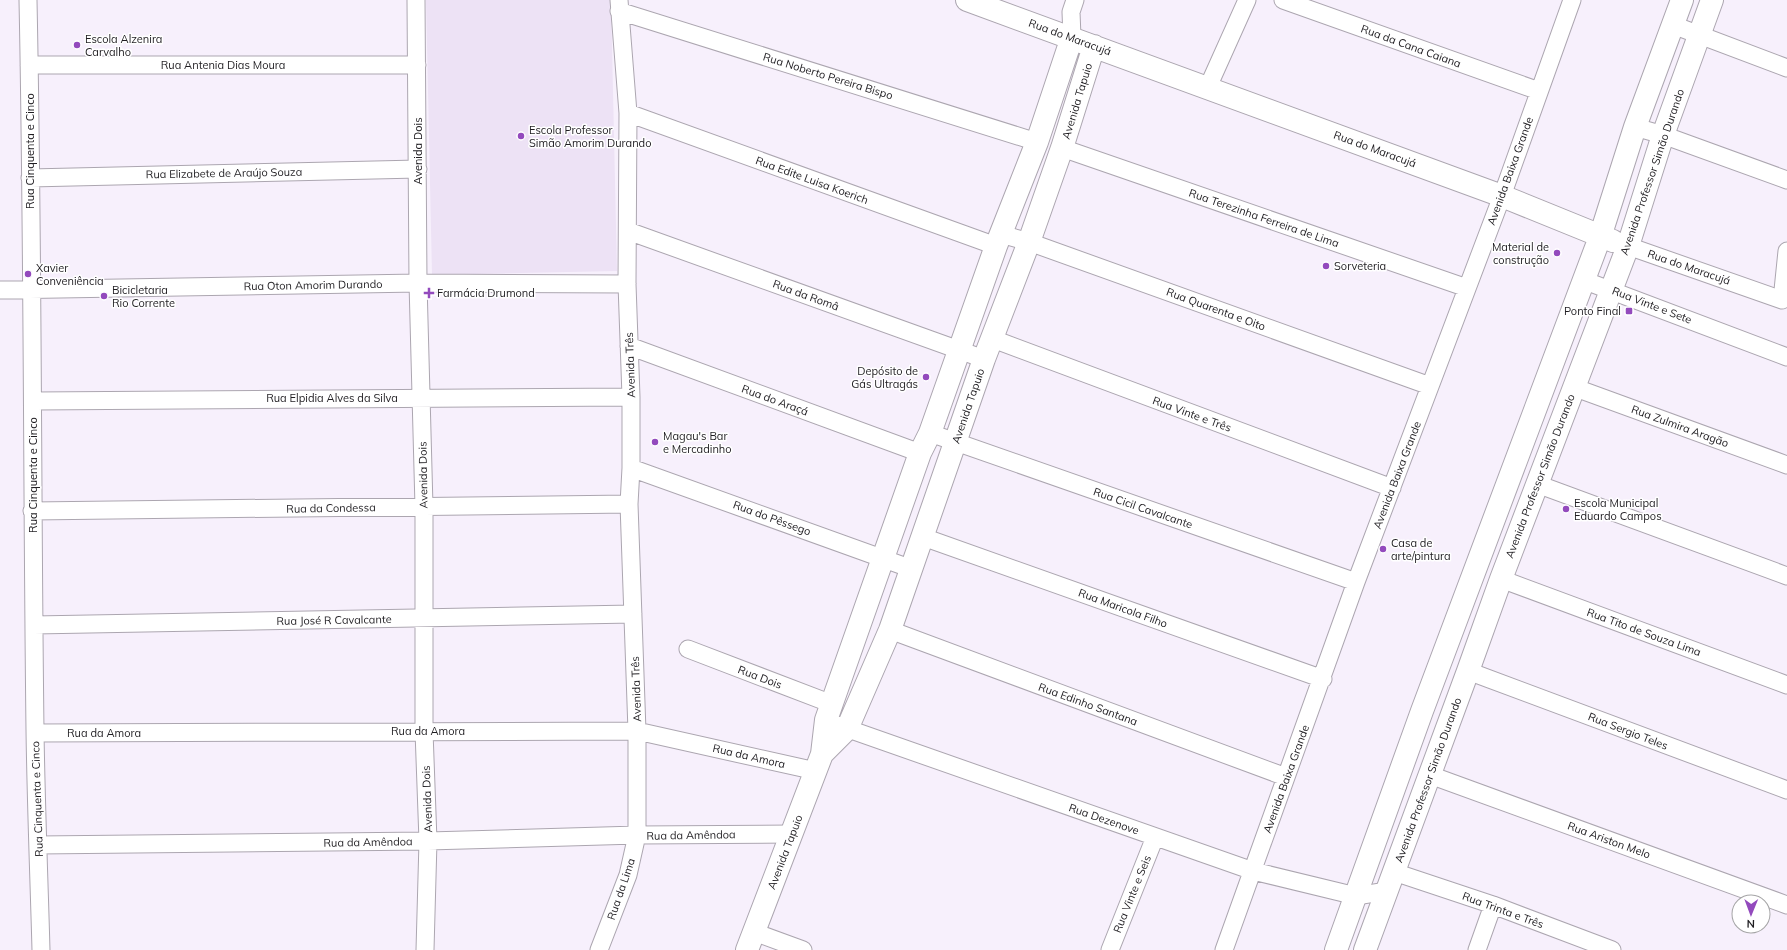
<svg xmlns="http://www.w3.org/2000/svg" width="1787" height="950" viewBox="0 0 1787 950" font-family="Mulish,sans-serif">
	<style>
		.built { fill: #ede2f5 }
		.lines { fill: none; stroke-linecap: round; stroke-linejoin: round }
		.street-casing { stroke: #aca6b0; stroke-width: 19 }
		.secondary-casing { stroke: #aca6b0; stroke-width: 24 }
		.street { stroke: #fff; stroke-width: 17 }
		.secondary { stroke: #fff; stroke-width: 22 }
		.poi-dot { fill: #934abd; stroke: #fff; stroke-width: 1.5 }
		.labels { text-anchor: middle; stroke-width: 3; stroke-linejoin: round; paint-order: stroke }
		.street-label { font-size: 11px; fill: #1f1d21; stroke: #fff }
		.poi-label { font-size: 11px; fill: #1f1d21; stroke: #fff; text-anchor: start }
	</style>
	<rect width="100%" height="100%" fill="#f7f0fc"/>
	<!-- built -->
	<path class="built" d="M426,0H611L617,271L432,275Z"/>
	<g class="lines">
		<!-- street casing -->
		<g class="street-casing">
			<path id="street" d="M28,0C33,243 32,487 35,730C36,804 39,877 41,950
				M416,0L418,283L424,507V731L428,841L425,950
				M1283,0L1539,91
				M619,11L1037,142
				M1673,25L1787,68
				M1072,37L1071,12L1075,0
				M29,65H417
				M1208,87L1247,0
				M628,113L996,246
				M1635,127L1663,135L1787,180
				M1062,148L1467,288
				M30,178L418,169
				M628,231L984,359
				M1001,234L1029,242L1430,386
				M1628,246L1782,300L1787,251
				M1583,280L1787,357
				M0,290L418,283L627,284
				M993,339L1392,488
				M629,346L920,453
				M1573,387L1787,465
				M34,401L631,397
				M930,433L1356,582
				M631,468L912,569
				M1537,484L1787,576
				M32,511L629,504
				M923,537L1323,679
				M1501,579L1787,685
				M34,625L633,614
				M890,630L1286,777
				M688,649L832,704
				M1468,671L1787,790
				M837,725L1253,871L1356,896L1387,891
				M35,733L637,731L816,771
				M1430,775L1787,905
				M38,845L428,841L637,835L793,834
				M1394,872L1493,905L1612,950
				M754,932L803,950
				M599,950L628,875L637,835V731L629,504L631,468V397L627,284L628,113L619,0
				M1110,950L1155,837
				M1224,950L1356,582L1502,196L1572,0
				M1477,950L1493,905"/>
		</g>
		<!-- secondary casing -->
		<g class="secondary-casing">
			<path id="secondary" d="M967,0L1502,196L1613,241
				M822,754L847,729L890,630L984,359L1029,242L1062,148L1094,46
				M747,950L822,754L826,720L920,453L930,433L996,246L1037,142L1072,37
				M1336,950L1422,711L1600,237L1635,127L1682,0
				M1365,950L1468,671L1501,579L1628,246L1663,135L1712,0"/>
		</g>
		<!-- street -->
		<use href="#street" class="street"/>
		<!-- secondary -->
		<use href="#secondary" class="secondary"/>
	</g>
	<!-- markers -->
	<g class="poi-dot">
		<circle cx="77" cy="45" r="4"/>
		<circle cx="521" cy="136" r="4"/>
		<circle cx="1557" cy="253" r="4"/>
		<circle cx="1326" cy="266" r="4"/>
		<circle cx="28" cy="274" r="4"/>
		<path d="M427 287h4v4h4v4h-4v4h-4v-4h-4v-4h4z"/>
		<circle cx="104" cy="296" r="4"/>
		<rect x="1625" y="307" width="8" height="8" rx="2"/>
		<circle cx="926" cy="377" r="4"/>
		<circle cx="655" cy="442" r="4"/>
		<circle cx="1566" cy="509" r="4"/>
		<circle cx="1383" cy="549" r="4"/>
	</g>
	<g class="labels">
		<!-- street labels -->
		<g class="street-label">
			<text transform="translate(1070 37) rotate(20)" y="4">Rua do Maracujá</text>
			<text transform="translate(1411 46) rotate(20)" y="4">Rua da Cana Caiana</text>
			<text x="223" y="69">Rua Antenia Dias Moura</text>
			<text transform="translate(828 76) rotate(17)" y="4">Rua Noberto Pereira Bispo</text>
			<text transform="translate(1077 101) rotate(-73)" y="4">Avenida Tapuio</text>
			<text transform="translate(1375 149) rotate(20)" y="4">Rua do Maracujá</text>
			<text transform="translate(30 151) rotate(-90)" y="4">Rua Cinquenta e Cinco</text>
			<text transform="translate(418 151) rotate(-90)" y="4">Avenida Dois</text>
			<text transform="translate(1510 171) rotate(-70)" y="4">Avenida Baixa Grande</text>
			<text transform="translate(1652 172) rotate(-71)" y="4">Avenida Professor Simão Durando</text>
			<text transform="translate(224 173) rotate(-1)" y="4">Rua Elizabete de Araújo Souza</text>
			<text transform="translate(812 180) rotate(20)" y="4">Rua Edite Luisa Koerich</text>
			<text transform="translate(1264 218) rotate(19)" y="4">Rua Terezinha Ferreira de Lima</text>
			<text transform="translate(1689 267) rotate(19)" y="4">Rua do Maracujá</text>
			<text transform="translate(313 285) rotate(-1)" y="4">Rua Oton Amorim Durando</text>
			<text transform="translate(806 295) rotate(20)" y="4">Rua da Româ</text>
			<text transform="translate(1652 305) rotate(21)" y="4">Rua Vinte e Sete</text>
			<text transform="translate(1216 309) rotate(20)" y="4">Rua Quarenta e Oito</text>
			<text transform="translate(630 365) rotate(-92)" y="4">Avenida Três</text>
			<text x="332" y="402">Rua Elpidia Alves da Silva</text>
			<text transform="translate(775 400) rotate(20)" y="4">Rua do Araçá</text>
			<text transform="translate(968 406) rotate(-71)" y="4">Avenida Tapuio</text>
			<text transform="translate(1192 414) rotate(20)" y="4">Rua Vinte e Três</text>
			<text transform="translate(1680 426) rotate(20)" y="4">Rua Zulmira Aragão</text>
			<text transform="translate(33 475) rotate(-90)" y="4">Rua Cinquenta e Cinco</text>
			<text transform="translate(423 475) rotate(-91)" y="4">Avenida Dois</text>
			<text transform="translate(1397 475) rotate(-69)" y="4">Avenida Baixa Grande</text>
			<text transform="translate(1540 476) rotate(-69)" y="4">Avenida Professor Simão Durando</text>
			<text transform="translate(331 508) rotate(-1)" y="4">Rua da Condessa</text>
			<text transform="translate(1143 508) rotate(19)" y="4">Rua Cicil Cavalcante</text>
			<text transform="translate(772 518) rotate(20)" y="4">Rua do Pêssego</text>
			<text transform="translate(1123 608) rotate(20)" y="4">Rua Maricola Filho</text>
			<text transform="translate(334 620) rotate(-1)" y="4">Rua José R Cavalcante</text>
			<text transform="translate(1644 632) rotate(20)" y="4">Rua Tito de Souza Lima</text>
			<text transform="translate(760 677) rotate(21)" y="4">Rua Dois</text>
			<text transform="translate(636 689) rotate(-92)" y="4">Avenida Três</text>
			<text transform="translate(1088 704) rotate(20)" y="4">Rua Edinho Santana</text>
			<text x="428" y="735">Rua da Amora</text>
			<text transform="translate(1628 731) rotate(21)" y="4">Rua Sergio Teles</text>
			<text x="104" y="737">Rua da Amora</text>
			<text transform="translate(749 756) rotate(13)" y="4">Rua da Amora</text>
			<text transform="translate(1286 779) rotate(-70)" y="4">Avenida Baixa Grande</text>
			<text transform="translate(1428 780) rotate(-70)" y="4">Avenida Professor Simão Durando</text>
			<text transform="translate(37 799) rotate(-92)" y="4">Rua Cinquenta e Cinco</text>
			<text transform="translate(427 799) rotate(-92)" y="4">Avenida Dois</text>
			<text transform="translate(1104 819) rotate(19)" y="4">Rua Dezenove</text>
			<text transform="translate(691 835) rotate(-1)" y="4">Rua da Amêndoa</text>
			<text transform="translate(1609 840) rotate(20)" y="4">Rua Ariston Melo</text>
			<text transform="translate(368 842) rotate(-1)" y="4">Rua da Amêndoa</text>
			<text transform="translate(785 852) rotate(-69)" y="4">Avenida Tapuio</text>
			<text transform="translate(621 889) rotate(-71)" y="4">Rua da Lima</text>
			<text transform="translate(1132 894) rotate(-68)" y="4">Rua Vinte e Seis</text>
			<text transform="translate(1503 910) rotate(20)" y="4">Rua Trinta e Três</text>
		</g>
		<!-- poi labels -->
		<g class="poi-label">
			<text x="85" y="43">Escola Alzenira<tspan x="85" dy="13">Carvalho</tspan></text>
			<text x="529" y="134">Escola Professor<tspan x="529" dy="13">Simão Amorim Durando</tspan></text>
			<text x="1549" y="251" text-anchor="end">Material de<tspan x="1549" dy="13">construção</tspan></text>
			<text x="1334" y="270">Sorveteria</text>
			<text x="36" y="272">Xavier<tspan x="36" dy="13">Conveniência</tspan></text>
			<text x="112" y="294">Bicicletaria<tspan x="112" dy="13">Rio Corrente</tspan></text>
			<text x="437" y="297">Farmácia Drumond</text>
			<text x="1621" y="315" text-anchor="end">Ponto Final</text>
			<text x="918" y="375" text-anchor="end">Depósito de<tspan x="918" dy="13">Gás Ultragás</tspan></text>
			<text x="663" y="440">Magau's Bar<tspan x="663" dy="13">e Mercadinho</tspan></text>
			<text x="1574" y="507">Escola Municipal<tspan x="1574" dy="13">Eduardo Campos</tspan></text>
			<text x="1391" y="547">Casa de<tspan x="1391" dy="13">arte/pintura</tspan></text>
		</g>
	</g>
	<!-- north arrow -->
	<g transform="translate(1751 914) rotate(181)"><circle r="19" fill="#ffffff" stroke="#a5a5a6"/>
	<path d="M0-3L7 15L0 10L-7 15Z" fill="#934abd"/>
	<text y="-6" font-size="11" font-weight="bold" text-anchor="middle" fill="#1f1d21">N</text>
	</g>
</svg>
